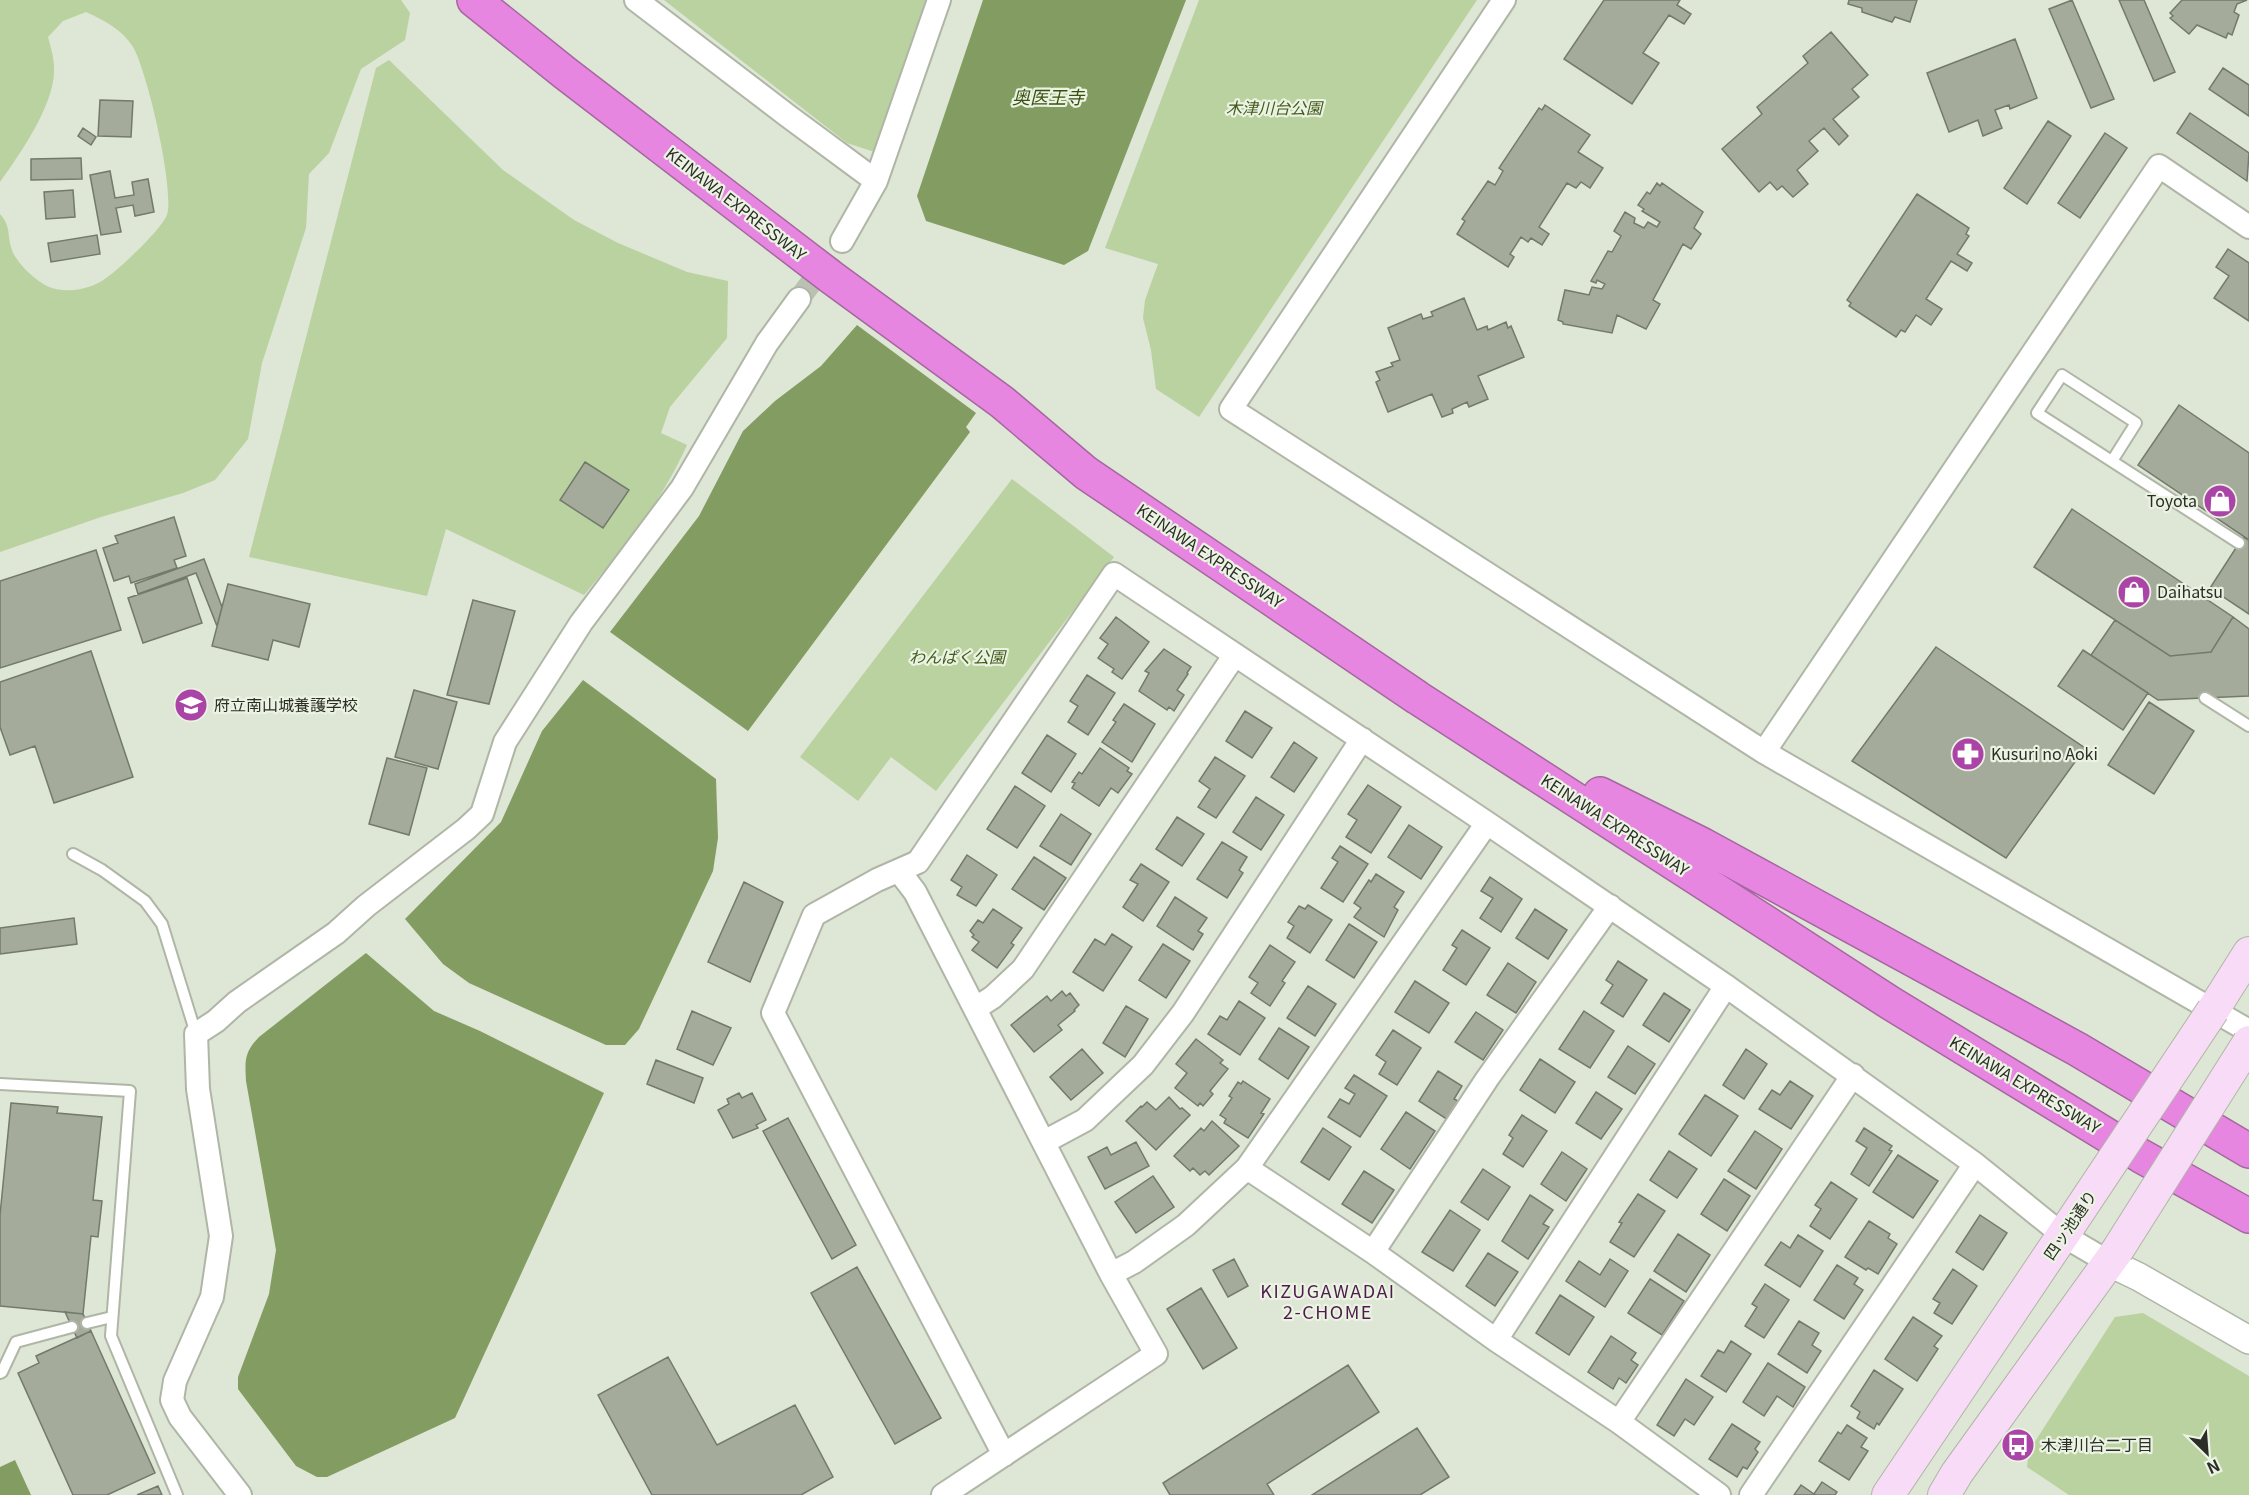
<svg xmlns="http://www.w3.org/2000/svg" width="2249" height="1495" viewBox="0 0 2249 1495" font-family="Georgia,'Noto Sans JP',serif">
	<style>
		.green { fill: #bad1a0 }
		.water { fill: #829c61 }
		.building { fill: #a4ab9b; stroke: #737a6c; stroke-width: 1.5 }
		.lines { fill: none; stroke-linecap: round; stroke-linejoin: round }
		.minor-tunnel { stroke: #bac1b2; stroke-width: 22; stroke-dasharray: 22 11; stroke-linecap: butt }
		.service-casing { stroke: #afb6a6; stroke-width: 14 }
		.minor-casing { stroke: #afb6a6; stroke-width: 26 }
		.tertiary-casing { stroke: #afb6a6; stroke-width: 30 }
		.secondary-casing { stroke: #afb6a6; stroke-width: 34 }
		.motorway-casing { stroke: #a5679f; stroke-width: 36 }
		.service { stroke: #fff; stroke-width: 10 }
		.minor { stroke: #fff; stroke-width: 22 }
		.tertiary { stroke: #fff; stroke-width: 27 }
		.secondary { stroke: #f8dbf6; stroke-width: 32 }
		.motorway { stroke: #e686e0; stroke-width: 33 }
		.secondary-bridge-casing { stroke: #afb6a6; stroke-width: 34; stroke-linecap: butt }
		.secondary-bridge { stroke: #f8dbf6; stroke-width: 32 }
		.labels { text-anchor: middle; stroke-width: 4.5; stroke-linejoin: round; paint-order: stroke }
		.park-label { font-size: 16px; font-style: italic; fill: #425a1b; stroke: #ebf3e2 }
		.street-label { font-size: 16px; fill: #2b2e27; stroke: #ebf3e2 }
		.poi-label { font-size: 16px; fill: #2b2e27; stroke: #ebf3e2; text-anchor: start }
		.water-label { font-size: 18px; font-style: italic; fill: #395110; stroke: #ebf3e2 }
		.neighbourhood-label { font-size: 18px; letter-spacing: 1.5px; fill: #4e1c4c; stroke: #ebf3e2 }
	</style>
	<rect width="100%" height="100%" fill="#dee6d5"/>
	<!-- green -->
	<path class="green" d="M0,0H401L410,13L405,40L361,69L329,153L309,174L306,228L262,363L248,439L215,480L183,493L101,517L0,552V214C11,227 7,232 11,247C14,261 35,280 47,286C63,294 86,290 100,282C114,275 162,229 167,215C175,190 147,70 133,47C122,29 105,21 86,12L63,21L48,37C51,48 54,58 54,69C55,104 20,154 0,182Z
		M664,0H950L941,20L893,158L847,143Z
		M1199,0H1477L1199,417L1156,389L1151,350L1143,318L1145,300L1158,264L1105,248Z
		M389,60L503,170L574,220L618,243L687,272L728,281L727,338L670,407L661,433L687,445C661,503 624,547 584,595L446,529L427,596L249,557L376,68Z
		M1012,479L1114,557L936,791L891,757L858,801L800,757Z
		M2143,1313L2249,1376V1495H2069L2027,1467L2029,1451L2115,1317Z"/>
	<!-- water -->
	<path class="water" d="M983,0H1186L1088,251L1064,265L926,221L917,196Z
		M857,325L976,413L966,427L970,432L748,731L610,632L699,516L743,431L775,401L821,366Z
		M583,680L716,779L718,838L713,871L639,1029L625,1045H606L469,983L443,964L405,919L501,822L542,731Z
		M366,953L434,1011L480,1031L604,1093L455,1418L327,1477H317L296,1466L238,1389V1377L269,1294L276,1250L246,1081C245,1060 244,1053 259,1037Z
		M15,1460L31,1495H0V1467Z"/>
	<!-- building -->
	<path class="building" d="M1604,0H1680L1677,5L1691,14L1684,24L1669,15L1643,53L1659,63L1632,104L1564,59Z
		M1849,0H1917L1910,22L1895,17L1892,22L1862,12V8L1848,4Z
		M2072,0L2114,99L2091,108L2049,9Z
		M2119,0H2144L2175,72L2154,81Z
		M2182,0H2247L2237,4L2234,12L2239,15L2232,35L2228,33L2226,38L2197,25L2189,34L2170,18L2173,16L2170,13Z
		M1831,32L1868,75L1852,89L1859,97L1833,119L1848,136L1839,145L1824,128L1809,141L1818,151L1797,170L1808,184L1793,197L1782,186L1777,190L1770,182L1759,192L1722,149L1762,114L1757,107L1808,63L1803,56Z
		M2015,39L2037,98L2010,109L2009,105L1995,110L2002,128L1983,136L1978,120L1949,132L1927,73Z
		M2223,68L2249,85V116L2209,89Z
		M100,100L133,101L131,137L98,136Z
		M1545,105L1590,135L1578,152L1603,168L1590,188L1581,182L1576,188L1567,183L1539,227L1549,234L1542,245L1531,238L1528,242L1521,237L1510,254L1514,257L1508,267L1457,234L1465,221L1462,219L1488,181L1495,185L1503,171L1499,168L1539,108L1542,110Z
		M2190,113L2249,153L2247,181L2177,133Z
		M2048,121L2071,136L2027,204L2004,188Z
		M83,128L96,137L91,145L78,136Z
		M2105,133L2127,148L2080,218L2058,203Z
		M81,158L82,179L31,180V159Z
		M110,171L115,198L134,195L132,182L148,179L154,212L135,216L133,205L116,208L121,232L101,235L90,175Z
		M1657,183L1660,186L1662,183L1703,212L1694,228L1701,234L1691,249L1683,244L1653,300L1660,304L1646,329L1617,315L1612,333L1563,324V322L1558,320L1565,290L1589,295L1592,287L1602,289L1605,284L1597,280L1596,283L1591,281L1608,251L1612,252L1621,236L1614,231L1625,212L1635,218L1634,223L1644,228L1648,222L1657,227L1660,222L1642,211L1644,209L1638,205L1647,192L1650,194Z
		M73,190L75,217L46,219L44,192Z
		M1917,194L1969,228L1966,234L1969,236L1957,254L1972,263L1967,271L1951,261L1926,299L1942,309L1931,325L1916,315L1905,332L1901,330L1896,337L1849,306L1851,303L1847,300Z
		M97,235L100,254L51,262L48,243Z
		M2228,249L2249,263V321L2214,298L2229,276L2216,267Z
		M1464,298L1477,330L1487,326L1488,330L1506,322L1508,328L1511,326L1524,357L1478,376L1488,399L1469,407L1467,402L1452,409L1453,413L1442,417L1432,394L1388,412L1376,382L1380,380L1376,372L1393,366L1391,363L1400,360L1388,328L1421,314L1423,319L1433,316L1431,312Z
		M2179,405L2249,453V540L2138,465Z
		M585,462L629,490L603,528L560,500Z
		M2072,509L2233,617L2211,652L2170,656L2034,567Z
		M174,517L186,556L174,560L177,568L131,583L129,576L114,581L103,548L118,543L115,536Z
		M2243,537L2249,540V614L2210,588Z
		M96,550L121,630L0,668V581Z
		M204,559L222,607L217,626L196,573L138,594L135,584Z
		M187,578L202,623L143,643L128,598Z
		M228,584L310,604L299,647L273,640L268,660L212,646Z
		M473,600L515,611L489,704L447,695Z
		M1116,617L1149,642L1122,679L1112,672L1114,669L1098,658L1108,644L1100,638Z
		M2233,617L2249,629V696L2158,700L2091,655L2115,620L2170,656L2211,652Z
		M1936,647L2085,748L2006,858L1852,761Z
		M1164,649L1191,667L1187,673L1188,674L1177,690L1184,695L1174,711L1169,707L1167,710L1139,691L1149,673L1145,671Z
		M2083,650L2148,693L2123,730L2058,686Z
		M91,651L133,777L54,803L35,746L10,755L0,727V682Z
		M1087,675L1115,693L1088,735L1068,722L1078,706L1070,701Z
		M414,690L457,702L438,769L395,757Z
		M2149,702L2194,731L2154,794L2108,765Z
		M1124,704L1155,724L1132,762L1102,742L1116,722L1113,720Z
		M1245,711L1272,728L1252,758L1226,741Z
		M1047,735L1076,754L1051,792L1022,773Z
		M1294,742L1317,758L1294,792L1271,777Z
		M1100,748L1129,768L1127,771L1132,774L1118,793L1111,788L1099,806L1072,788L1075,783L1072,782L1079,772L1082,774Z
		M1215,757L1245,776L1216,818L1198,807L1210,789L1199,781Z
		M387,758L427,768L409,835L369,824Z
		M1368,785L1401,807L1371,853L1346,837L1357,820L1348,814Z
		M1015,786L1045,806L1017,848L987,829Z
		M1256,797L1284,815L1261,850L1233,832Z
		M1061,814L1091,834L1071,865L1040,846Z
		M1177,817L1204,834L1182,866L1156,849Z
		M1409,825L1442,847L1421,879L1388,857Z
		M1222,842L1247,857L1239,870L1243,873L1227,898L1197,879Z
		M1340,846L1368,864L1343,902L1321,888L1338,862L1332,858Z
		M967,855L997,875L976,906L957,895L962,887L951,880Z
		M1034,857L1066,878L1044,910L1012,889Z
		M1141,864L1169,882L1143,921L1123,907L1138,884L1130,880Z
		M1376,874L1404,892L1394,907L1398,910L1384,937L1354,917L1361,908L1354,903L1369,880L1371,882Z
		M1490,877L1522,899L1501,932L1480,918L1493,898L1481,891Z
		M744,882L783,902L750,982L708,962Z
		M1175,897L1207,918L1198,931L1203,934L1193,950L1157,926Z
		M1308,905L1332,920L1310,953L1287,938L1294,926L1288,922L1299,906L1305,909Z
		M993,909L1022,928L1011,943L1014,945L997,968L972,950L979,942L972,937L974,935L970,931L978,920L983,923Z
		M1535,909L1567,930L1548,959L1516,938Z
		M74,918L77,944L0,954V928Z
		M1349,924L1377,942L1354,978L1326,960Z
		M1462,930L1490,948L1466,985L1443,970L1457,948L1452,945Z
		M1112,934L1132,947L1103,991L1073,972L1095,939L1105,945Z
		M1163,944L1190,961L1166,998L1139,980Z
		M1270,945L1295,962L1282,981L1285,983L1270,1006L1251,993L1258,983L1249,977Z
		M1618,961L1647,980L1623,1017L1601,1003L1613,985L1606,980Z
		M1508,963L1536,982L1516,1013L1487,995Z
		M1415,981L1449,1003L1429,1033L1395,1012Z
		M1308,986L1336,1004L1315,1036L1287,1018Z
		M1062,991L1066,996L1070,993L1079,1005L1074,1010L1075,1011L1058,1025L1062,1030L1034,1052L1011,1025L1047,996L1051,1001Z
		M1664,993L1690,1010L1669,1042L1643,1025Z
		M1239,1001L1265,1018L1240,1055L1208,1034L1220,1016L1227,1020Z
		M1126,1006L1148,1019L1125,1057L1103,1043Z
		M692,1011L731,1028L713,1065L677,1049Z
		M1584,1011L1614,1031L1590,1068L1559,1049Z
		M1476,1012L1503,1030L1483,1060L1455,1042Z
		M1279,1028L1309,1047L1288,1079L1259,1059Z
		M1393,1030L1421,1048L1397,1085L1379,1074L1386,1062L1376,1055Z
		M1196,1039L1223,1060L1220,1063L1228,1069L1210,1091L1213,1094L1203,1106L1200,1103L1198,1106L1175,1088L1187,1073L1176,1064Z
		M1628,1046L1655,1064L1635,1094L1608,1077Z
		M1082,1049L1103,1073L1071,1100L1050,1077Z
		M1746,1049L1767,1064L1744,1099L1723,1085Z
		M1540,1059L1575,1082L1555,1113L1520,1090Z
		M656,1060L703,1078L694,1103L647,1084Z
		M1438,1071L1462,1086L1454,1099L1460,1102L1448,1120L1419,1101Z
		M1354,1075L1387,1096L1360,1137L1328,1117L1340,1099L1349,1104L1355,1094L1345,1088Z
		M1243,1081L1270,1099L1261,1113L1264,1114L1248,1138L1224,1123L1226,1119L1220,1115L1232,1098L1229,1096L1238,1082L1241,1084Z
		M1790,1081L1813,1096L1791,1129L1759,1109L1772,1090L1780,1095Z
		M1596,1092L1622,1109L1601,1139L1576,1123Z
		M739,1093L742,1098L752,1093L766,1120L756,1125L758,1128L733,1138L718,1110L729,1104L727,1099Z
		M1705,1095L1738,1116L1711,1156L1679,1134Z
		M1169,1097L1180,1109L1182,1108L1190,1115L1156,1150L1126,1121L1141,1106L1142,1107L1147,1102L1156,1110Z
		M11,1103L58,1107L57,1113L102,1117L93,1200L102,1201L98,1237L91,1236L83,1314L0,1306V1215Z
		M1406,1112L1435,1131L1410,1169L1381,1149Z
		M1522,1115L1547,1131L1523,1167L1503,1154L1513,1138L1509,1135Z
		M788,1118L856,1245L832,1259L763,1131Z
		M1212,1121L1239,1146L1209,1175L1205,1171L1200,1175L1193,1168L1190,1171L1174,1156L1201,1128L1204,1131Z
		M1323,1128L1351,1147L1329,1180L1301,1162Z
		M1864,1128L1892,1146L1889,1150L1892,1151L1869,1186L1851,1174L1867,1148L1856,1141Z
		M1755,1131L1782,1149L1756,1189L1728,1171Z
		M1136,1142L1149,1166L1105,1189L1088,1157L1107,1147L1111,1155Z
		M1669,1151L1697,1169L1677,1198L1650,1180Z
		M1562,1152L1587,1169L1566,1201L1541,1184Z
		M1898,1155L1938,1181L1913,1218L1873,1192Z
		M1483,1169L1510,1187L1488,1220L1461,1202Z
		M1364,1171L1394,1190L1372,1223L1342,1204Z
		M1153,1176L1174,1207L1136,1233L1115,1202Z
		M1724,1179L1750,1196L1727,1231L1701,1214Z
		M1831,1182L1857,1199L1830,1239L1810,1226L1821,1209L1815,1205Z
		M1638,1194L1665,1211L1634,1257L1610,1242L1622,1223L1619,1222Z
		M1530,1195L1553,1210L1543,1224L1549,1227L1528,1259L1502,1241Z
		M1450,1210L1480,1230L1453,1271L1422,1252Z
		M1980,1215L2007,1233L1983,1270L1956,1252Z
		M1869,1221L1890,1234L1888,1238L1897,1244L1878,1274L1868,1268L1866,1270L1845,1257Z
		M1678,1234L1710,1255L1686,1292L1654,1271Z
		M1798,1235L1823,1251L1800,1287L1765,1265L1781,1242L1790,1248Z
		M1488,1253L1518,1272L1495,1306L1466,1286Z
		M1234,1259L1248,1286L1228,1297L1213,1270Z
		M1610,1259L1628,1271L1605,1307L1566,1281L1579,1261L1600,1275Z
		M1837,1265L1858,1278L1854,1284L1863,1290L1844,1319L1814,1300Z
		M857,1267L941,1418L895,1444L811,1293Z
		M1953,1269L1977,1286L1952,1324L1934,1313L1940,1303L1933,1299Z
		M1650,1279L1684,1301L1662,1335L1628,1313Z
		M1765,1284L1789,1300L1764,1338L1745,1326L1757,1307L1752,1304Z
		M1201,1288L1237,1348L1203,1369L1167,1309Z
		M1560,1295L1594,1317L1569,1355L1536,1333Z
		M65,1312L83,1314L91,1331L77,1338Z
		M1913,1317L1942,1336L1934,1346L1938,1349L1917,1381L1885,1359Z
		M1799,1321L1819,1333L1812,1345L1821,1351L1807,1373L1778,1354Z
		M91,1331L155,1473L107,1495H73L18,1373L39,1363L36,1356Z
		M1611,1336L1636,1353L1631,1360L1638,1365L1626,1383L1619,1378L1613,1389L1588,1372Z
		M1731,1341L1751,1354L1726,1392L1701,1376L1718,1350L1724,1353Z
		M668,1357L717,1445L795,1405L833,1477L801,1495H652L598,1395Z
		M1768,1363L1805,1387L1793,1407L1777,1396L1764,1416L1743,1402Z
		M1348,1365L1379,1412L1267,1484L1274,1495H1170L1163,1483Z
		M1874,1370L1903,1389L1879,1425L1877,1423L1874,1429L1857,1418L1860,1412L1851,1406Z
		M1686,1379L1713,1397L1694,1425L1685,1419L1674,1436L1657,1425Z
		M1732,1424L1760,1442L1755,1449L1758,1452L1747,1469L1743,1467L1737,1477L1709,1459Z
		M1847,1425L1867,1438L1861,1447L1868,1451L1849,1480L1819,1461L1838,1432L1841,1434Z
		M1417,1428L1449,1477L1420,1495H1312Z
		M1822,1482L1837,1492L1835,1495H1794L1801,1485L1814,1494Z
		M158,1486L162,1495H137Z"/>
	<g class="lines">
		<!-- minor-tunnel -->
		<path class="minor-tunnel" d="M799,299L842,241"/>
		<!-- service casing -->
		<g class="service-casing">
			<path id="service" d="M2112,461L2136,423L2062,375L2037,413L2239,543
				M2205,698L2249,726
				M73,854L102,870L145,901L162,924L196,1034
				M0,1084L130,1091L111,1336L177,1495
				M87,1323L112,1317
				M0,1373L2,1372L16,1342L72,1327"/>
		</g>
		<!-- minor casing -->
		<g class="minor-casing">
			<path id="minor" d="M636,0L788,116L876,181L842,241
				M1504,0L1231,409L1764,752L2249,1031
				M876,181L939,0
				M1764,752L2159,166L2249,227
				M899,871L915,892L1111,1274L1156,1354L943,1495
				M976,1008L993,997L1023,969L1234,656
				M1044,1142L1085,1120L1143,1065L1183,1013L1362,739
				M1247,1168L1373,1252L1496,1340L1619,1422L1719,1495
				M1373,1252L1487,1079L1610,906
				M1111,1274L1134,1262L1186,1225L1247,1168L1487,823
				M1496,1340L1726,986
				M1619,1422L1853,1075
				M1004,1455L773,1013L814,915L877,880L918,862L1114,574L1487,823L1726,986L1975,1164L2064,1236L2110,1263
				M240,1495L180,1417L172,1400L175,1381L212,1297L221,1236L198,1089L196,1034L216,1021L237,1002L336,933L366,906L466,829L482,814L505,742L581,623L682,488L767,343L799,299
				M1751,1495L1975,1164"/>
		</g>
		<!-- tertiary casing -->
		<g class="tertiary-casing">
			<path id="tertiary" d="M2110,1263L2139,1277L2249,1340"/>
		</g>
		<!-- secondary casing -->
		<g class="secondary-casing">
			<path id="secondary" d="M2213,1010L2249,953
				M1888,1495L2071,1223
				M1944,1495L1957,1473L2117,1251"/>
		</g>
		<!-- motorway casing -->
		<g class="motorway-casing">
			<path id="motorway" d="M474,0L565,73L831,277L1002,402L1086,473L1418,698L1892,1004L2141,1156L2249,1216
				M1600,794L1703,845L2077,1049L2249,1151"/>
		</g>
		<!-- service -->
		<use href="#service" class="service"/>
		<!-- minor -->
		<use href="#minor" class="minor"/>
		<!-- tertiary -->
		<use href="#tertiary" class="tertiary"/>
		<!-- secondary -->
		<use href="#secondary" class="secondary"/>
		<!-- motorway -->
		<use href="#motorway" class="motorway"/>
		<!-- secondary-bridge casing -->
		<g class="secondary-bridge-casing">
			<path id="secondary-bridge" d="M2071,1223L2213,1010
				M2117,1251L2249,1042"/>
		</g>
		<!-- secondary-bridge -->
		<use href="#secondary-bridge" class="secondary-bridge"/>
	</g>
	<!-- icons -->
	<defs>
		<g id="shop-disc" transform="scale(1.725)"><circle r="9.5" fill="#ab44a7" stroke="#ebf3e2"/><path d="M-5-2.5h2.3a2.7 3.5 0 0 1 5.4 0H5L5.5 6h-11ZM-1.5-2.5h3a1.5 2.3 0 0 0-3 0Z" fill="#fff"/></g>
		<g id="school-disc" transform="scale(1.725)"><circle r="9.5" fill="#ab44a7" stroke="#ebf3e2"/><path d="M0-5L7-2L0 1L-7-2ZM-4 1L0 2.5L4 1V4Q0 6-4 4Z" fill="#fff"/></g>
		<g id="pharmacy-disc" transform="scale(1.725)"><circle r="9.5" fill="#ab44a7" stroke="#ebf3e2"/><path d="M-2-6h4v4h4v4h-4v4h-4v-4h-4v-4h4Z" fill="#fff"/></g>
		<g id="bus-disc" transform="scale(1.725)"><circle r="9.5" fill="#ab44a7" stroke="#ebf3e2"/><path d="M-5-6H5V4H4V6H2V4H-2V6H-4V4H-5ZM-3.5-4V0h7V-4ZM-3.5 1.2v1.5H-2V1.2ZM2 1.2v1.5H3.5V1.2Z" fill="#fff"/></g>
	</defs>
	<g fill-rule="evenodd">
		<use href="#shop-disc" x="2220" y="501"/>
		<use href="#shop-disc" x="2134" y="592"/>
		<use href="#school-disc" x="191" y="705"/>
		<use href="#pharmacy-disc" x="1968" y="754"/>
		<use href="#bus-disc" x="2018" y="1445"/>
	</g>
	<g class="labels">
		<!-- park labels -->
		<g class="park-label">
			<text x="1274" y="114">木津川台公園</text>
			<text x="957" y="663">わんぱく公園</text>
		</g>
		<!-- street labels -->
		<g class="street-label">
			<text transform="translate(736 204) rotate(38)" y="6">KEINAWA EXPRESSWAY</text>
			<text transform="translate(1210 556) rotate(34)" y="6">KEINAWA EXPRESSWAY</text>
			<text transform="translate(1615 825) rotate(33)" y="6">KEINAWA EXPRESSWAY</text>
			<text transform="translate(2025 1085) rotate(31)" y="6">KEINAWA EXPRESSWAY</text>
			<text transform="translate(2070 1225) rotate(-56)" y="6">四ッ池通り</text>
		</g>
		<!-- poi labels -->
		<g class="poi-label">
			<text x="2197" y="507" text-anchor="end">Toyota</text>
			<text x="2157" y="598">Daihatsu</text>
			<text x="214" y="711">府立南山城養護学校</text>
			<text x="1991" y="760">Kusuri no Aoki</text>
			<text x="2041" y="1451">木津川台二丁目</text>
		</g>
		<!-- water labels -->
		<g class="water-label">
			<text x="1048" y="104">奥医王寺</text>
		</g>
		<!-- neighbourhood labels -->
		<g class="neighbourhood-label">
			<text x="1328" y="1298">KIZUGAWADAI<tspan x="1328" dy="21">2-CHOME</tspan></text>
		</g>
	</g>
	<!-- north arrow -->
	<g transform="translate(2207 1453) rotate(155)" stroke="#ebf3e2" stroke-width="4.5" paint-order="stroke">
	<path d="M0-4.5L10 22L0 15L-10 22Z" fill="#2b2e27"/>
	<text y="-9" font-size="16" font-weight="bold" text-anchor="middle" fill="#2b2e27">N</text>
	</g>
</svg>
